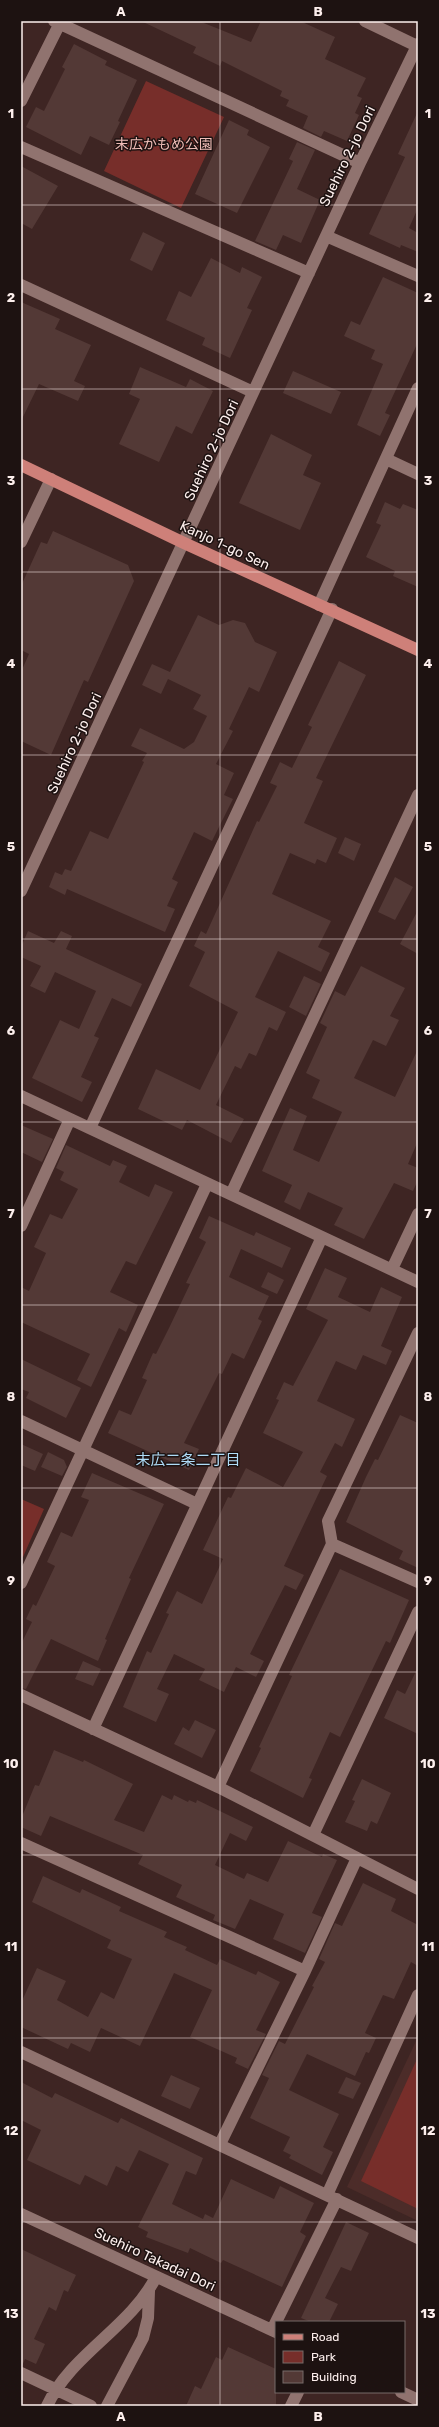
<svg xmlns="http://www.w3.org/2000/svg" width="439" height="2427" viewBox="0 0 439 2427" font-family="Rubik,'Noto Sans JP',sans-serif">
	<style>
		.built { fill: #4c2c29 }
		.green { fill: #772e2a }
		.building { fill: #533936 }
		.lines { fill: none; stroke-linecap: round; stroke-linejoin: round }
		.minor { stroke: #90736f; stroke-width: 12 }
		.major { stroke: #ce8079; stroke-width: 12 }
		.grid { fill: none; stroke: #fdefed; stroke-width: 1; stroke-opacity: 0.55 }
		.labels { text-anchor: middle; stroke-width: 3; stroke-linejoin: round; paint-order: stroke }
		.park-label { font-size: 14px; fill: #efbdb7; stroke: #1d1211 }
		.street-label { font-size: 14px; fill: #fdefed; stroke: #1d1211 }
		.neighbourhood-label { font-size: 15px; fill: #afdcf7; stroke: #1d1211 }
		.neatline { fill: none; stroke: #fdefed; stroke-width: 1.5 }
		.grid-label { font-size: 13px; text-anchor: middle; font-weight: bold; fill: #fdefed }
	</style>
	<rect width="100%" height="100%" fill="#3e2523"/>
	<!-- built -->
	<path class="built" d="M418,2037V2221L347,2187Z"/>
	<!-- green -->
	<path class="green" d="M146,81L224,117L181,208L104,171Z
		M21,1499L44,1509L23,1557L21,1556Z
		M418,2057V2209L361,2181Z"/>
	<!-- building -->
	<path class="building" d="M141,21H199L251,42L261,21H300L335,37L325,59L366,78L357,96L362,98L355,113L359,115L347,141L324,131L321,137L303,128L308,116L286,106L289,100L280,96L282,91L222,61L220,66L193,53L196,47Z
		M74,44L107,61L105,65L137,80L118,121L120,122L109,145L90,136L81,155L26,127L36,107L44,111L65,69L62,67Z
		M418,111V208L409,228L418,233V252L401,245L400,248L369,234L405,157L398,154Z
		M229,120L249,130L247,135L270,147L237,213L195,194Z
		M297,142L315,150L297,189L320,200L301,243L283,235L276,250L255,241L293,161L289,159Z
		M21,166L58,186L32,229L21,223Z
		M143,232L165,243L152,271L130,260Z
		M211,258L240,273L242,267L262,277L247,308L252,310L230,358L202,345L205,338L166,320L179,291L191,297Z
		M383,277L418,293V342L385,413L390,415L380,436L357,425L383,364L371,359L375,350L344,336L351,321L360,325Z
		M21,302L60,319L55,329L91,345L74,381L85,386L78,401L39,384L21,421Z
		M140,367L186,387L190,379L213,391L192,434L176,426L159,462L119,444L140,399L129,394Z
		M293,371L341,392L331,414L283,393Z
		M271,434L312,455L303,475L321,483L300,530L239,503Z
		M385,502L400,509L403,504L418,510V587L393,576L395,571L366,557L381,525L376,523Z
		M53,531L128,565L134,581L88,682L84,680L51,755L21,741V672L29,654L21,650V586L41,542L47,544Z
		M198,615L219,625L233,620L245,623L255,642L277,652L259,692L249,687L229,729L233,731L216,764L234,773L224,795L233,799L212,841L194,832L172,879L178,882L167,906L175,909L165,932L67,889L65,895L49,887L55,872L62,875L65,869L71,871L90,831L108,839L144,762L142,761L147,753L131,746L140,728L184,749L194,742L207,716L193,709L201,695L168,679L161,694L142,685L152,664L170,672Z
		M339,661L366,675L316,778L323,781L304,823L337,838L326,863L317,859L315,864L290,853L272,894L331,921L318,947L330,953L321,972L278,951L255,997L286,1012L277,1031L269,1027L256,1056L249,1053L241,1069L235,1066L216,1105L244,1119L231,1143L187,1120L182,1130L138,1109L156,1069L200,1090L238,1012L189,986L205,952L194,946L201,931L206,934L257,821L259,822L277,786L270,783L280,762L292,768L312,727L308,725Z
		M345,837L361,844L354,861L338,853Z
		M395,877L413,887L395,920L378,912Z
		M418,910V954L400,944Z
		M28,931L54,943L61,931L72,936L66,949L142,984L131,1007L112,998L94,1036L99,1038L81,1077L92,1082L82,1102L32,1078L60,1020L79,1029L96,991L55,972L45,993L30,986L41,966L21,957V947Z
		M361,966L405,988L390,1016L399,1020L386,1046L373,1040L354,1078L395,1097L418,1049V1141L408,1164L418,1168V1180L413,1191L394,1183L364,1239L334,1225L343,1208L308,1192L300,1210L284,1202L292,1185L262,1171L290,1108L307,1116L293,1150L319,1162L342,1112L312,1098L320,1080L306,1073L327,1027L320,1023L335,991L345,996Z
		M304,976L321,984L306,1016L289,1007Z
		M21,1125L53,1139L42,1162L21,1152Z
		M66,1145L110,1166L113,1160L127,1166L119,1182L149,1197L155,1184L173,1192L136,1265L126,1261L110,1292L138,1305L126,1332L119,1328L91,1387L77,1380L90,1354L21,1322V1287L29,1291L46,1253L34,1247L50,1214L62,1219L78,1189L60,1180L64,1172L56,1168Z
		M209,1216L254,1236L256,1232L291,1248L282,1268L241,1249L229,1277L269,1296L258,1319L262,1321L244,1359L232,1353L222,1374L219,1373L184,1443L199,1449L189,1470L108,1433L119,1410L131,1415L147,1380L142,1378L153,1353L156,1354L170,1326L190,1284L186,1283L206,1242L199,1238Z
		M325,1268L347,1278L338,1297L370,1312L381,1287L402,1297L381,1346L392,1351L386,1365L363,1355L356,1370L336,1361L317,1401L355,1419L342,1447L335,1443L320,1472L327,1476L284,1566L304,1575L296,1590L285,1585L250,1654L264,1661L256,1677L236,1667L224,1692L199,1680L205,1669L174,1654L157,1689L169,1694L156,1722L123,1707L147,1651L151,1653L169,1614L166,1613L177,1591L202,1604L223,1559L203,1550L228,1497L231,1498L246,1468L283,1487L303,1452L263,1433L279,1400L276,1399L284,1382L293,1386L328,1320L306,1309Z
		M268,1272L284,1280L277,1294L261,1287Z
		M21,1359L81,1388L66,1418L26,1398L29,1392L21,1389Z
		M400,1415L418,1423V1568L399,1559L403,1551L346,1522L366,1477L375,1459L378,1460Z
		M21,1444L43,1454L35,1471L21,1465Z
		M48,1452L64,1460L67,1467L62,1476L41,1467Z
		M92,1473L164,1504L129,1578L131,1579L105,1639L107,1640L98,1661L51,1639L26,1689L21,1688V1644L32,1622L26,1619L33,1604L36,1606L55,1566L47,1562L61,1532L72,1537L89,1500L81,1497Z
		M340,1569L409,1600L390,1643L386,1641L340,1737L330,1732L309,1778L312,1779L303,1798L250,1771L261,1748L259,1747L292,1676L289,1675Z
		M83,1661L101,1669L93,1686L75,1679Z
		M418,1667V1734L384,1718L397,1690L405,1694Z
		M195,1720L216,1730L202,1758L174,1744L183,1727L189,1731Z
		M54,1750L83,1762L84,1760L133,1784L114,1820L144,1832L162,1795L172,1800L174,1795L188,1802L189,1800L196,1803L197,1800L253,1827L246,1841L230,1833L215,1865L244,1879L247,1873L268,1882L288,1841L322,1857L323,1854L337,1860L312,1913L322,1917L305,1953L273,1939L284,1914L250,1899L235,1929L213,1920L215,1915L176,1897L182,1885L138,1864L143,1855L50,1816L41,1836L21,1827V1819L35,1785L39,1786Z
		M362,1779L391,1793L377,1824L371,1821L367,1831L345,1822L355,1801L352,1800Z
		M43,1876L80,1893L82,1889L121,1907L119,1911L167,1932L164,1937L187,1947L185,1950L217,1965L220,1959L256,1975L258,1971L280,1982L256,2030L266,2034L248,2069L235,2063L237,2058L190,2037L212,1990L174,1973L140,2046L101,2028L90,2052L71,2043L68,2049L21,2027V2003L37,1968L66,1981L57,2000L88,2017L101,1992L114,1999L132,1959L107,1948L111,1940L32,1902Z
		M363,1883L396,1899L391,1911L418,1925V1966L411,1962L394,1999L383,1995L365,2033L376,2038L369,2053L366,2052L355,2076L307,2054L289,2090L339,2114L323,2147L333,2152L322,2175L289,2158L291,2155L283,2151L290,2137L250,2118L269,2078L262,2075L279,2041L285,2044L314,1987L312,1986L325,1962L319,1959L335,1923L342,1926Z
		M171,2075L200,2088L190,2109L161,2096Z
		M346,2077L361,2083L353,2099L338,2093Z
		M21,2082L52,2098L55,2093L118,2123L121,2118L203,2158L196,2175L186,2171L172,2204L203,2219L205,2214L213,2218L231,2179L274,2199L280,2186L314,2203L300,2232L306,2236L282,2287L223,2260L221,2263L190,2248L188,2253L146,2237L148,2232L138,2227L169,2164L139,2150L128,2172L116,2166L107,2186L85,2175L80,2185L27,2160L41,2130L21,2120Z
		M346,2222L369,2233L351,2271L341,2267L325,2298L338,2304L329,2322H311L301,2318Z
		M21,2249L76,2275L68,2292L64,2290L56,2311L49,2307L34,2339L45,2344L36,2364L25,2359L22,2366Z
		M228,2347L276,2369V2406H186L195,2386L201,2389L216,2357L222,2360Z"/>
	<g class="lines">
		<!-- minor -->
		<path class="minor" d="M54,21L360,163
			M365,21L417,46
			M21,101L61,21
			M21,147L309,273
			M326,236L418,276
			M21,285L253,392
			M386,459L418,474
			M21,542L51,479
			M319,605L418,388
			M21,891L360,163L418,44
			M21,1096L418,1282
			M90,1128L332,609
			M231,1194L418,795
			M21,1226L70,1119
			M392,1269L418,1214
			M418,1333L328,1521L332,1544L418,1582
			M21,1421L197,1504
			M21,1583L207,1184
			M21,1695L218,1787L418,1889
			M93,1729L322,1237
			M218,1787L332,1544
			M313,1835L418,1612
			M21,1843L305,1971
			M21,2052L418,2238
			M220,2144L305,1971L357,1858
			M327,2195L418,1995
			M21,2214L276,2332
			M272,2330L337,2199
			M21,2373L91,2406
			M401,2392L418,2400
			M47,2406C71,2354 130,2328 156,2277
			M107,2406L143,2338L148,2318L149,2291
			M291,2406L298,2392"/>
		<!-- major -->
		<path class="major" d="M21,465L184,543L418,650"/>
	</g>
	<!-- grid -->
	<path class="grid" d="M220,21V2406M21,205H418M21,389H418M21,572H418M21,755H418M21,939H418M21,1122H418M21,1305H418M21,1488H418M21,1672H418M21,1855H418M21,2038H418M21,2222H418"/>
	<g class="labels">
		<!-- park labels -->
		<g class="park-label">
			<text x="164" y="149">末広かもめ公園</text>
		</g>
		<!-- street labels -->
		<g class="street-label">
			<text transform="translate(347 156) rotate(-64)" y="5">Suehiro 2-jo Dori</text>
			<text transform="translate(211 450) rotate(-65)" y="5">Suehiro 2-jo Dori</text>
			<text transform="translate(225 545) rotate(25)" y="5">Kanjo 1-go Sen</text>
			<text transform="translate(74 743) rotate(-65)" y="5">Suehiro 2-jo Dori</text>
			<text transform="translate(155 2259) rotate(25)" y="5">Suehiro Takadai Dori</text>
		</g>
		<!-- neighbourhood labels -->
		<g class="neighbourhood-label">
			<text x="188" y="1465">末広二条二丁目</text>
		</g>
	</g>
	<!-- border -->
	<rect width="439" height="2427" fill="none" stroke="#1d1211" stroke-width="44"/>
	<!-- legend -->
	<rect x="275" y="2321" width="130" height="72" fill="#1d1211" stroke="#776a69"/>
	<rect x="283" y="2334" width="20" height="6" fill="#ce8079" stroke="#776a69"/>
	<text x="311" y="2341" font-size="12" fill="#fdefed">Road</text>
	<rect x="283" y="2351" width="20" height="12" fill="#772e2a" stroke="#776a69"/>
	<text x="311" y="2361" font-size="12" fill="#fdefed">Park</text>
	<rect x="283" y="2371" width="20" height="12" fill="#533936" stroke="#776a69"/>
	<text x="311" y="2381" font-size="12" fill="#fdefed">Building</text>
	<rect x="22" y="22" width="395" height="2383" class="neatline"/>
	<g class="grid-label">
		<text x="121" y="16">A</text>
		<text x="318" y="16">B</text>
		<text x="11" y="118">1</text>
		<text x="428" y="118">1</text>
		<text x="11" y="302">2</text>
		<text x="428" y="302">2</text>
		<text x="11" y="485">3</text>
		<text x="428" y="485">3</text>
		<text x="11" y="668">4</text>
		<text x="428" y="668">4</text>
		<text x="11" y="851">5</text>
		<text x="428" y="851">5</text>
		<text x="11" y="1035">6</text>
		<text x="428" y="1035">6</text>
		<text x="11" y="1218">7</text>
		<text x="428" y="1218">7</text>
		<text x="11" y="1401">8</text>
		<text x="428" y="1401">8</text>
		<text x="11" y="1585">9</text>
		<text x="428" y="1585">9</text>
		<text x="11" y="1768">10</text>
		<text x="428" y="1768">10</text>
		<text x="11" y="1951">11</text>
		<text x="428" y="1951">11</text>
		<text x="11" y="2135">12</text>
		<text x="428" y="2135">12</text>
		<text x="11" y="2318">13</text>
		<text x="428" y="2318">13</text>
		<text x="121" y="2421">A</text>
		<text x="318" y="2421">B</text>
	</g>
</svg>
